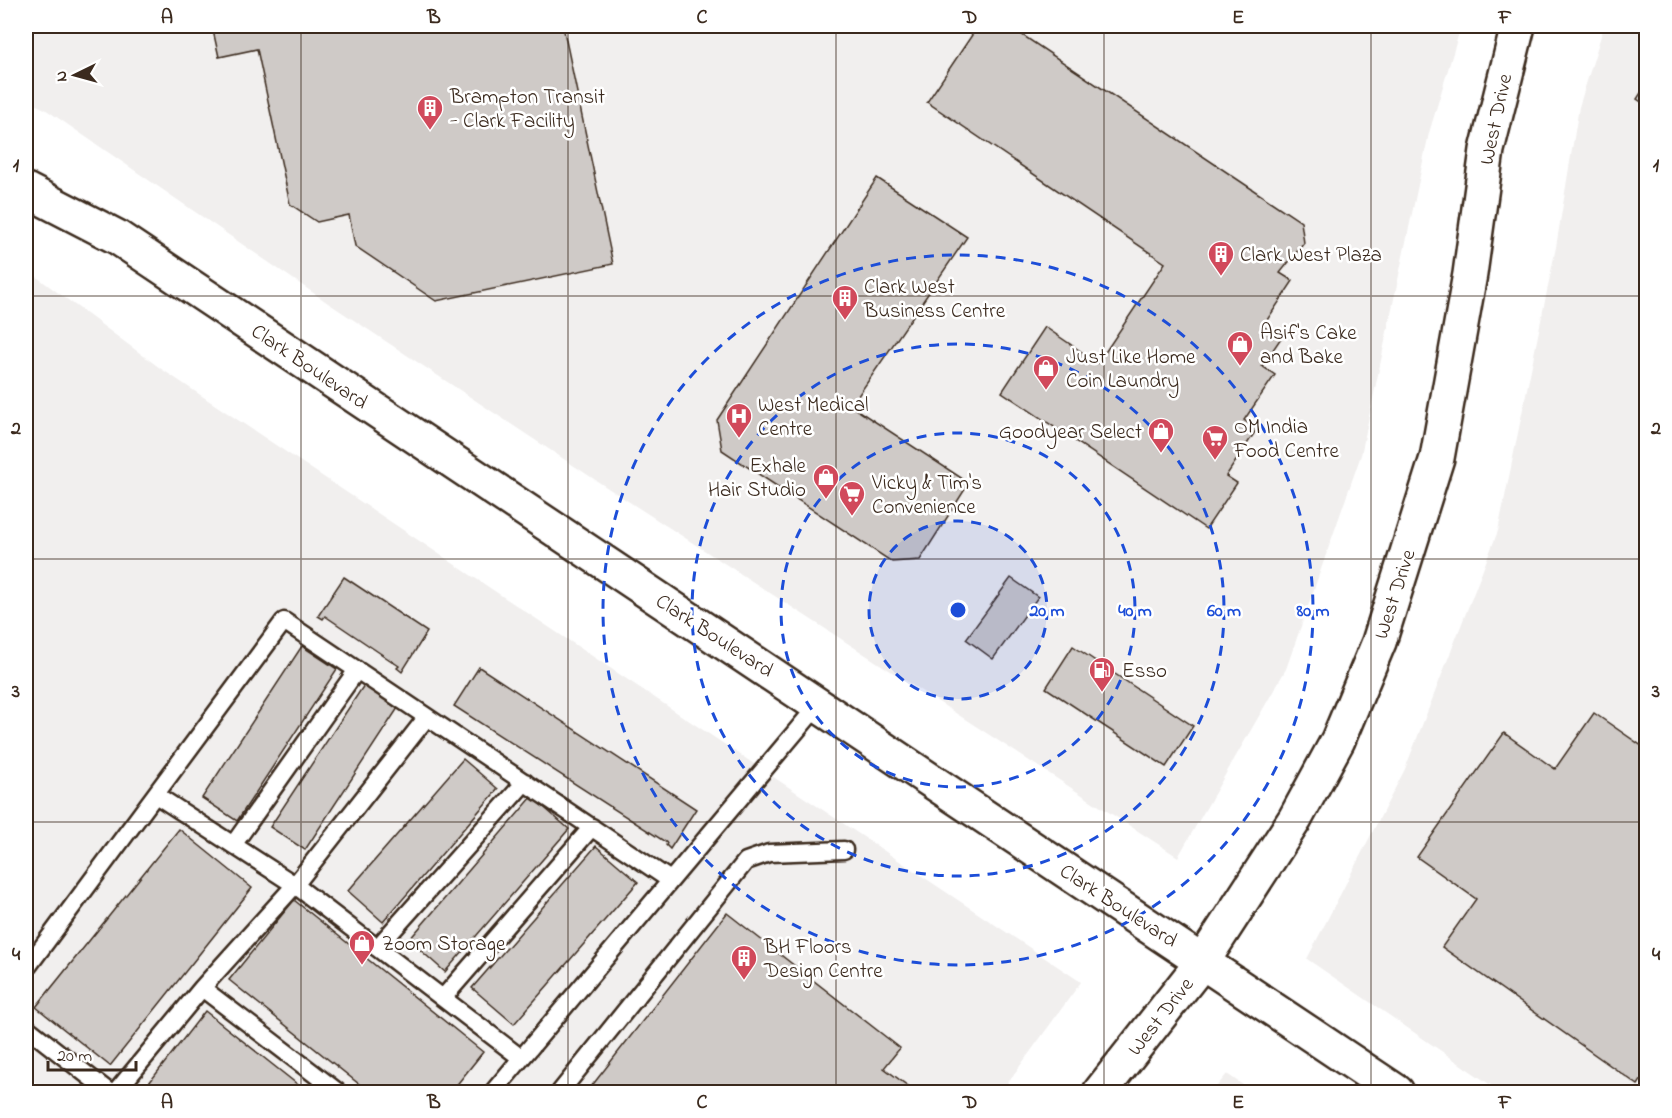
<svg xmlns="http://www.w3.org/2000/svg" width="1672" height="1118" viewBox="0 0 1672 1118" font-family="'Indie Flower',sans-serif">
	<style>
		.built { fill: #f1efee }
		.building { fill: #cfcac7; stroke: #3b2a1e; stroke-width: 1.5 }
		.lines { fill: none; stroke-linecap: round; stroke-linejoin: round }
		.lane-casing { stroke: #3b2a1e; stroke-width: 21 }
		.secondary-casing { stroke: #3b2a1e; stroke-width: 38 }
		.lane { stroke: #fff; stroke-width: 16 }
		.secondary { stroke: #fff; stroke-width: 33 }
		.grid { fill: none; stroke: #3b2a1e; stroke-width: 1.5; stroke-opacity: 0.55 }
		.ring { fill: none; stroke: #1d4ed8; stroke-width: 3; stroke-dasharray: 10 8 }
		.labels { text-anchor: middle; stroke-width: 5; stroke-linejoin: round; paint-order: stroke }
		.poi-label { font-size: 21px; fill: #3b2a1e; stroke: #fff; text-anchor: start }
		.street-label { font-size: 21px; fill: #3b2a1e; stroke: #fff }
		.centre { fill: #1d4ed8; stroke: #fff; stroke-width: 3 }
		.ring-label { font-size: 18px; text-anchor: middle; font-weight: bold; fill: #1d4ed8; stroke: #fff; stroke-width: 5; stroke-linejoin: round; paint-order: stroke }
		.neatline { fill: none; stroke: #3b2a1e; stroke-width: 2 }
		.grid-label { font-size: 20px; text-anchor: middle; font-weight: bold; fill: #3b2a1e }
	</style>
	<rect width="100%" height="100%" fill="#fff"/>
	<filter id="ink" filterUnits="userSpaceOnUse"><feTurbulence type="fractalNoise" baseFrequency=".0167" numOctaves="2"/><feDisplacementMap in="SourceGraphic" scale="12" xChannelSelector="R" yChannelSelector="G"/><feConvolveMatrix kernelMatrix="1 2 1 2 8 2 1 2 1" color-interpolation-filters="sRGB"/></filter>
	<g filter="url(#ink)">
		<!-- built -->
		<path class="built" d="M26,26H1461L1429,133L1361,455L1286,669L1178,857L597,481L328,303L45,109L26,100Z
			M1604,26H1646V1092H1501L1307,959L1405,769L1498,531L1556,247L1579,107Z
			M26,269L160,368L1081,982L1001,1092H47L26,1075Z
			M1227,1074L1253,1092H1212Z"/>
		<!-- building -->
		<path class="building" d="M212,26H563L613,264L436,301L355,246L349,215L317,222L290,204L257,49L219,57Z
			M978,26H1009L1301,222L1304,243L1280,273L1293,281L1263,326L1281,338L1262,366L1275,375L1244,420L1257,429L1226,476L1237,483L1206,529L1002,392L1045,327L1098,363L1165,263L927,102Z
			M1646,85V105L1637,99Z
			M877,178L967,237L851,406L969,483L920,560L892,562L722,450L717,420Z
			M344,577L427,632L402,672L397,668L399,666L325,616L323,619L318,616Z
			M1011,578L1038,597L993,659L966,639Z
			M302,646L337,669L237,821L202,798Z
			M1073,646L1193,726L1166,767L1046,688Z
			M479,667L696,809L670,849L666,845L667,843L454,706Z
			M364,685L398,708L305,850L270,827Z
			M1594,713L1646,749V1073L1638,1085L1442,947L1476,899L1417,857L1504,733L1555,769Z
			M463,759L498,789L383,922L348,891Z
			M532,797L569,829L445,972L409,940Z
			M179,829L252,888L110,1066L36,1007Z
			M596,846L638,882L514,1024L472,988Z
			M294,900L483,1052L451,1092H369L229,980Z
			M727,913L900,1048L884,1068L916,1092H587Z
			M205,1011L307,1092H142Z"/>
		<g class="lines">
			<!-- lane casing -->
			<g class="lane-casing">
				<path id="lane" d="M156,795L295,885L521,1058
					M233,845L357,670
					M377,948L525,782
					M26,969L284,621L670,880
					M202,988L338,1092
					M443,998L592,827
					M26,1027L109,1092
					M116,1092L202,988L295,885L427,717
					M493,1092L819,704
					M560,1092L746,861L769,853L844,850"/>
			</g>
			<!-- secondary casing -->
			<g class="secondary-casing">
				<path id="secondary" d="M26,190L117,237L1397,1092
					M1100,1092L1203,961L1295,819L1338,740L1379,642L1437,458L1470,274L1487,150L1518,26"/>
			</g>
			<!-- lane -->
			<use href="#lane" class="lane"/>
			<!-- secondary -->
			<use href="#secondary" class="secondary"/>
		</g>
	</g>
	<!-- grid -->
	<path class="grid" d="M301,26V1092M568,26V1092M836,26V1092M1104,26V1092M1371,26V1092M26,296H1646M26,559H1646M26,822H1646"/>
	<!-- distance rings -->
	<circle cx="958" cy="610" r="89" fill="#1d4ed8" fill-opacity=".12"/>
	<g class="ring">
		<circle cx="958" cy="610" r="89"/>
		<circle cx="958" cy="610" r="177"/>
		<circle cx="958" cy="610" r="266"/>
		<circle cx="958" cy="610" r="355"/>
	</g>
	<!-- icons -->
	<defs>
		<g id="building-pin" transform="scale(1.35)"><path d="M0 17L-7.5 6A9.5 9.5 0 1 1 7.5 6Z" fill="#d1495b" stroke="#fff"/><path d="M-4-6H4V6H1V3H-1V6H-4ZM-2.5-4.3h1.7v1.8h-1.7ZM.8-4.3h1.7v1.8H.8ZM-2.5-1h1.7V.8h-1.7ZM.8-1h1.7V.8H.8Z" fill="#fff"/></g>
		<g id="shop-pin" transform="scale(1.35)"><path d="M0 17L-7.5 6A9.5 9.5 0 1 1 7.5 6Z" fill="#d1495b" stroke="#fff"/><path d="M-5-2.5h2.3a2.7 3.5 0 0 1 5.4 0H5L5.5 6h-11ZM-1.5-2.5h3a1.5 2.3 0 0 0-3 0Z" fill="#fff"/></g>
		<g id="hospital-pin" transform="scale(1.35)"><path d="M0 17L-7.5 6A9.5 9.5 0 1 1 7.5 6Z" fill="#d1495b" stroke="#fff"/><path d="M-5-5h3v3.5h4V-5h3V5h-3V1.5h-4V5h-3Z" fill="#fff"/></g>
		<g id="supermarket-pin" transform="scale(1.35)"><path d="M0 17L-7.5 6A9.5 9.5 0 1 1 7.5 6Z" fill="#d1495b" stroke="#fff"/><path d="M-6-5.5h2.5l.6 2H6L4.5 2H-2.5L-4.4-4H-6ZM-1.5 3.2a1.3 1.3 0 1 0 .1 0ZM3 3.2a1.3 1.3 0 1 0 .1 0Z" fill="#fff"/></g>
		<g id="fuel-pin" transform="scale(1.35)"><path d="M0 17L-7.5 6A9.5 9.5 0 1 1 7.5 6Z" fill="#d1495b" stroke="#fff"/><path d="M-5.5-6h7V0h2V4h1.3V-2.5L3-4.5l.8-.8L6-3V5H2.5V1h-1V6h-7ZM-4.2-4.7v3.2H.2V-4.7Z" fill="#fff"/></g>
	</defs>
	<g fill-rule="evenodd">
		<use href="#building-pin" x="430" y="108"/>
		<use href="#building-pin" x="1221" y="254"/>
		<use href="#building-pin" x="845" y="298"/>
		<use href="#shop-pin" x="1240" y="344"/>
		<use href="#shop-pin" x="1046" y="368"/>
		<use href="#hospital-pin" x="739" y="416"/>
		<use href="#shop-pin" x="1161" y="431"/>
		<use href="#supermarket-pin" x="1215" y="438"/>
		<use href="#shop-pin" x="826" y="477"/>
		<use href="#supermarket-pin" x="852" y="494"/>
		<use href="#fuel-pin" x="1102" y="670"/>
		<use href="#shop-pin" x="362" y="943"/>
		<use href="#building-pin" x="744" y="958"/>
	</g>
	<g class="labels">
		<!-- poi labels -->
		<g class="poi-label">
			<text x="450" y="103">Brampton Transit<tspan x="450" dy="24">- Clark Facility</tspan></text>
			<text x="1240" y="261">Clark West Plaza</text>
			<text x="864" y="293">Clark West<tspan x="864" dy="24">Business Centre</tspan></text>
			<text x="1260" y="339">Asif's Cake<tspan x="1260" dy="24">and Bake</tspan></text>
			<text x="1066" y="363">Just Like Home<tspan x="1066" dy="24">Coin Laundry</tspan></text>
			<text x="758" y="411">West Medical<tspan x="758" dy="24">Centre</tspan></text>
			<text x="1234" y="433">OM India<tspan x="1234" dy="24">Food Centre</tspan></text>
			<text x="1142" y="438" text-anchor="end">Goodyear Select</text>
			<text x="806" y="472" text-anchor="end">Exhale<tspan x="806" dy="24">Hair Studio</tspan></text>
			<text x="872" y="489">Vicky &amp; Tim's<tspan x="872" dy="24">Convenience</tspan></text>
			<text x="1122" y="677">Esso</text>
			<text x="382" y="950">Zoom Storage</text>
			<text x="764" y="953">BH Floors<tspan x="764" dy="24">Design Centre</tspan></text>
		</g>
		<!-- street labels -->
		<g class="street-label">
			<text transform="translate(1495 119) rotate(-78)" y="7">West Drive</text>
			<text transform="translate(310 366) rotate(34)" y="7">Clark Boulevard</text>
			<text transform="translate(1394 594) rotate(-72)" y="7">West Drive</text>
			<text transform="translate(715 635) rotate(33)" y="7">Clark Boulevard</text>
			<text transform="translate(1119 905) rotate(33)" y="7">Clark Boulevard</text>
			<text transform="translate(1160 1016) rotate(-52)" y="7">West Drive</text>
		</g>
	</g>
	<circle cx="958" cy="610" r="9" class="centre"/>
	<g class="ring-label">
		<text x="1047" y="616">20 m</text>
		<text x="1135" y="616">40 m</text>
		<text x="1224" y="616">60 m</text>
		<text x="1313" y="616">80 m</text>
	</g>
	<!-- margin -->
	<rect width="1672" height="1118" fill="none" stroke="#fff" stroke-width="66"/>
	<!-- north arrow -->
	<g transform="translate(75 75) rotate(265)" stroke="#ffffff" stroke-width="4.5" paint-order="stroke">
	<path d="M0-4.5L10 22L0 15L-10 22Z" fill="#3b2a1e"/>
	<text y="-9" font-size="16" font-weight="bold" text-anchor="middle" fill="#3b2a1e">N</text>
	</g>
	<!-- scale -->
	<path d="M48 1061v9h88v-9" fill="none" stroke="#3b2a1e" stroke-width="3"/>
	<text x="57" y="1061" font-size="18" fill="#3b2a1e" stroke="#ffffff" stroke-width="4.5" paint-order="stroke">20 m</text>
	<rect x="33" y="33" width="1606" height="1052" class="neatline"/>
	<g class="grid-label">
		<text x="167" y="23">A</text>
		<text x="434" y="23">B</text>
		<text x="702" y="23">C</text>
		<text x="970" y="23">D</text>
		<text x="1238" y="23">E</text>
		<text x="1505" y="23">F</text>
		<text x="16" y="171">1</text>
		<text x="1656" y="171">1</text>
		<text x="16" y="434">2</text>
		<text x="1656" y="434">2</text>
		<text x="16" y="697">3</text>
		<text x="1656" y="697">3</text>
		<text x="16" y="960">4</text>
		<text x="1656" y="960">4</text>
		<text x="167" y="1108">A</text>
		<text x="434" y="1108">B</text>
		<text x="702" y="1108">C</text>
		<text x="970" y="1108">D</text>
		<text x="1238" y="1108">E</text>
		<text x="1505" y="1108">F</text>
	</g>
</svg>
